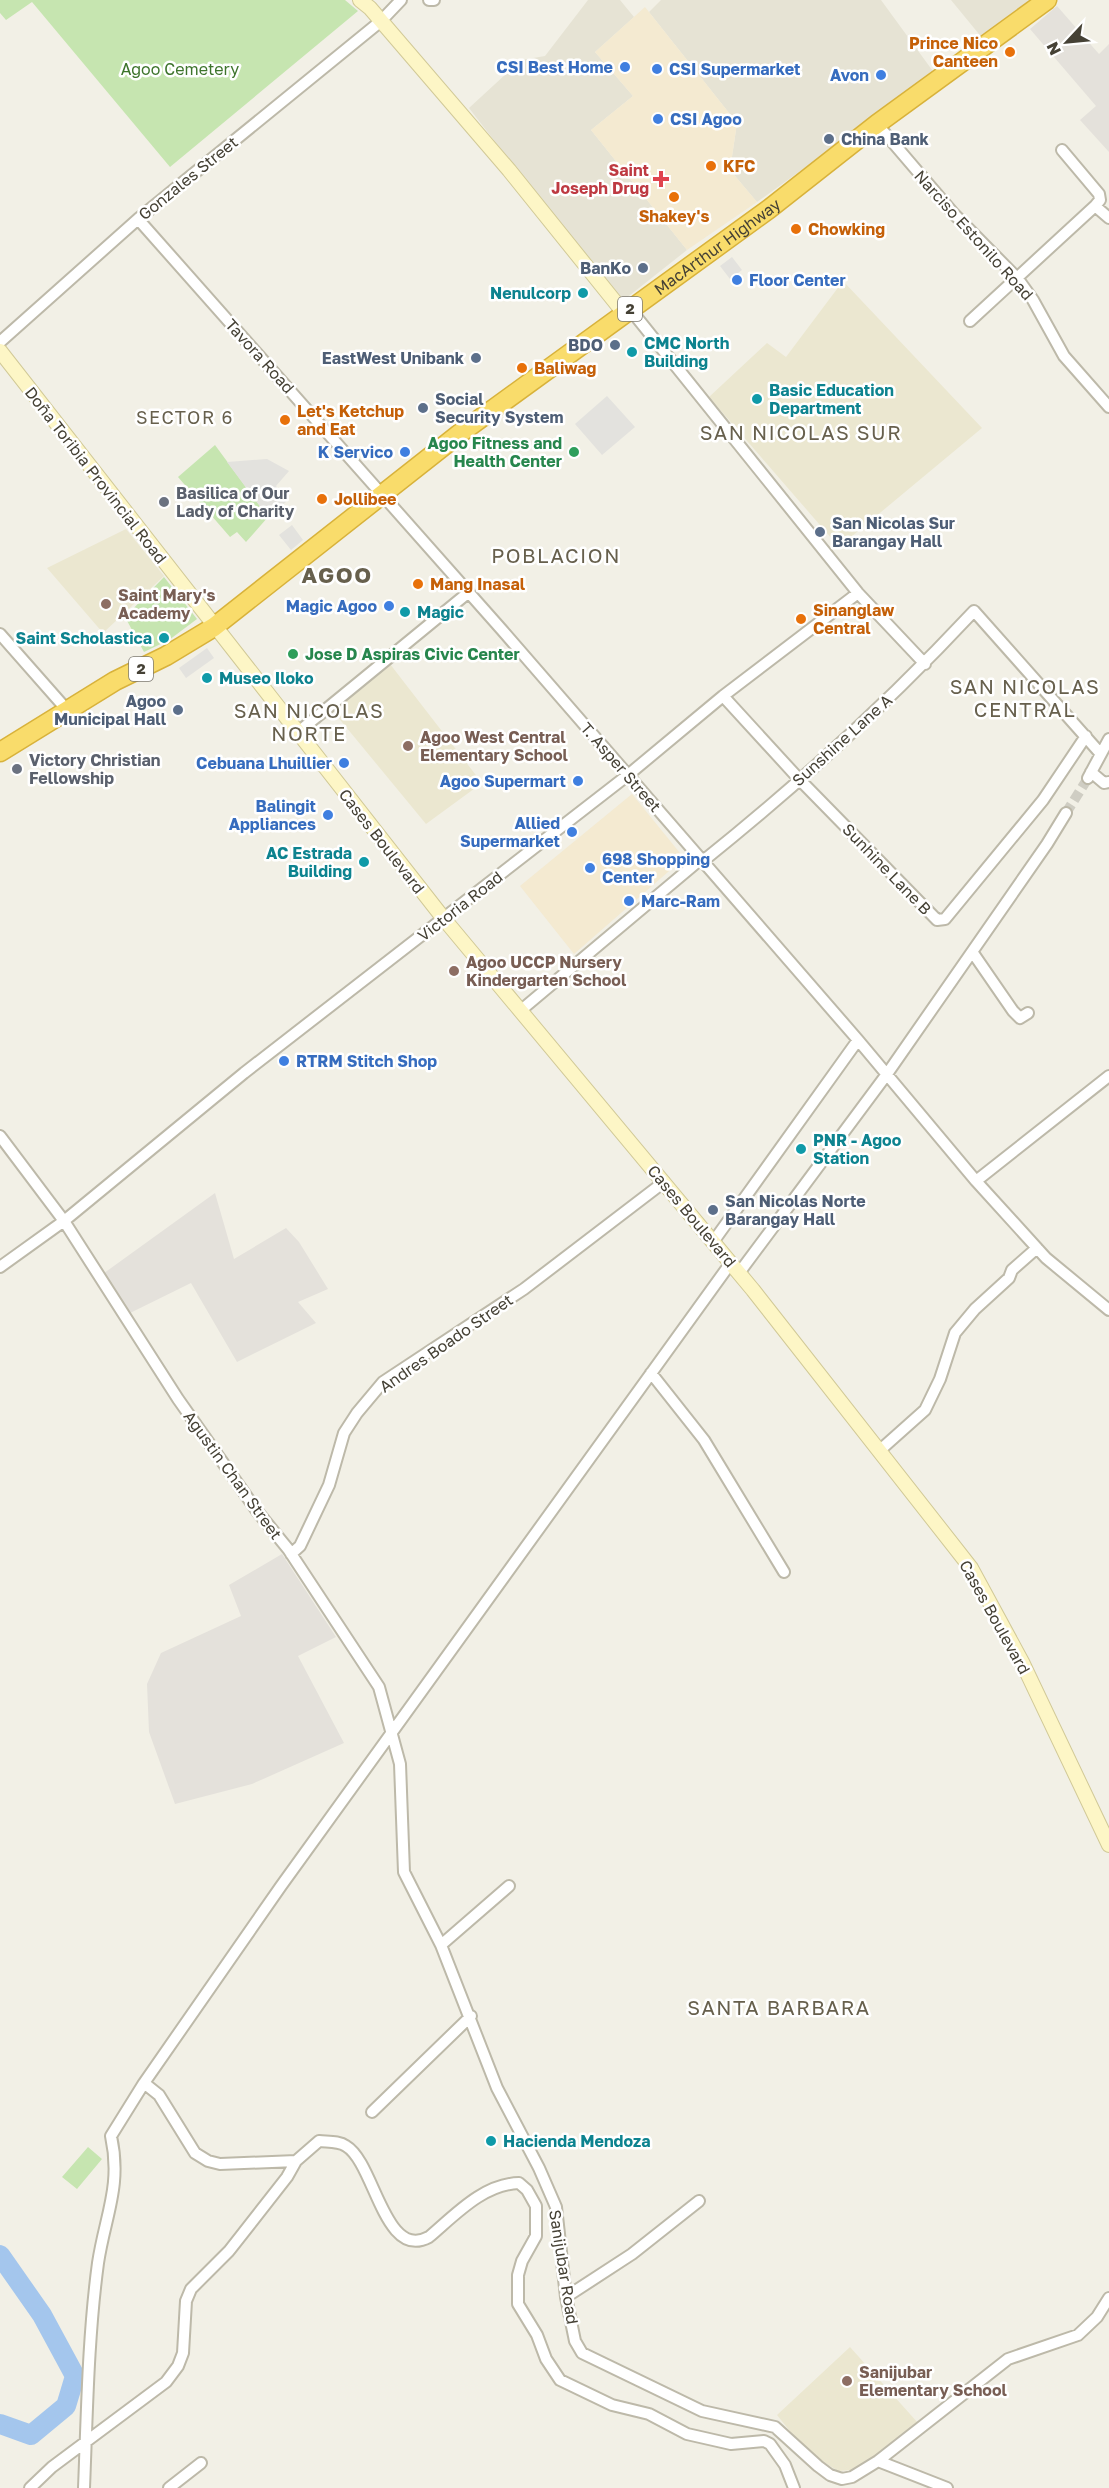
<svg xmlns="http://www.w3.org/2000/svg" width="1109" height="2488" viewBox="0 0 1109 2488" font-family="'Golos Text',sans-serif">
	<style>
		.residential { fill: #e6e3d4 }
		.commercial { fill: #f4ead1 }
		.industrial { fill: #e4e1db }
		.education { fill: #ebe7d0 }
		.green { fill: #c6e5b0 }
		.parking { fill: #e3e2de }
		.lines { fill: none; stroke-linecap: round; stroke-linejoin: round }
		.river { stroke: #a4c6ed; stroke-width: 20 }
		.street-tunnel { stroke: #cfcdc3; stroke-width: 10; stroke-dasharray: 10 5; stroke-linecap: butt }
		.street-casing { stroke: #bdb9a9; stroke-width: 14 }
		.secondary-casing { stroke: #d1c997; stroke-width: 16 }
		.highway-casing { stroke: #d8b23b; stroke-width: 21 }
		.street { stroke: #fff; stroke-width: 10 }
		.secondary { stroke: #fdf6c6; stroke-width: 14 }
		.highway { stroke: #f9dc6b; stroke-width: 18 }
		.food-dot { fill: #e8710a; stroke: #fff; stroke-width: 2 }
		.shop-dot { fill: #3f7fe0; stroke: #fff; stroke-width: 2 }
		.service-dot { fill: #5c6f8a; stroke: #fff; stroke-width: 2 }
		.health-dot { fill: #e0444e; stroke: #fff; stroke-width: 2 }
		.culture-dot { fill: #0f9aa8; stroke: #fff; stroke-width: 2 }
		.leisure-dot { fill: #2e9e5b; stroke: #fff; stroke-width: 2 }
		.worship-dot { fill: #6b7280; stroke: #fff; stroke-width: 2 }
		.education-dot { fill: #8d6e63; stroke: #fff; stroke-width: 2 }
		.labels { text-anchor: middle; stroke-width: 5; stroke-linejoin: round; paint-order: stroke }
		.shield { fill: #fff; stroke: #7d7a72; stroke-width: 1.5 }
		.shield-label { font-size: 15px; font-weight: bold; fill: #454135 }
		.food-label { font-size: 16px; font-weight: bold; fill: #c56008; stroke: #fff; text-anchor: start }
		.shop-label { font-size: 16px; font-weight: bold; fill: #366cbe; stroke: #fff; text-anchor: end }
		.park-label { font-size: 16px; fill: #3d742b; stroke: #fff }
		.service-label { font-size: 16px; font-weight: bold; fill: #4e5e75; stroke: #fff; text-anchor: start }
		.health-label { font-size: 16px; font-weight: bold; fill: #be3a42; stroke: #fff; text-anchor: end }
		.street-label { font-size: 16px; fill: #454135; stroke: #fff }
		.culture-label { font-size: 16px; font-weight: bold; fill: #0d838f; stroke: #fff; text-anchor: start }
		.leisure-label { font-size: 16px; font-weight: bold; fill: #27864d; stroke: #fff; text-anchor: end }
		.worship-label { font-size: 16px; font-weight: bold; fill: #5b616d; stroke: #fff; text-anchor: start }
		.education-label { font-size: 16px; font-weight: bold; fill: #785e54; stroke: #fff; text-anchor: start }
		.neighbourhood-label { font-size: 18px; letter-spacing: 1.5px; fill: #67604d; stroke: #fff }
		.quarter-label { font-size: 20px; letter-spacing: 1.5px; fill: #67604d; stroke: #fff }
		.district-label { font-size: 22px; font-weight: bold; letter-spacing: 1.5px; fill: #67604d; stroke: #fff }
	</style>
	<rect width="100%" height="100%" fill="#f2f0e6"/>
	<!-- residential -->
	<path class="residential" d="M588,0H620L634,17L595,52L633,96L591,130L687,250L620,303L469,108L521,60L545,56Z
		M661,0H881L935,74L757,202L730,170L737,123L649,12Z
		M951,0H1036L983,39Z"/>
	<!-- commercial -->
	<path class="commercial" d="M645,7L737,123L730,170L757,202L687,250L591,130L633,96L595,52Z
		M632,794L684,858L574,954L520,886Z"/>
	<!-- industrial -->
	<path class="industrial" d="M1057,6L1099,54L1109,44V152L1080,120L1096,106L1030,29Z
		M215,1193L234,1259L286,1228L299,1242L328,1289L298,1302L316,1323L237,1362L191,1283L128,1314L100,1276Z
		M282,1554L336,1637L298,1656L344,1743L252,1784L175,1804L149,1732L147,1684L161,1653L241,1616L229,1585Z"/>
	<!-- education -->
	<path class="education" d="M843,281L982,428L839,547L709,397L767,343L786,357Z
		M126,529L164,576L103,633L47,568Z
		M390,664L482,783L426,824L332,710Z
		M850,2347L918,2423L868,2463L852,2470L838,2471L806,2451L777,2415Z"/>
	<!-- green -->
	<path class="green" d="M0,0H345L358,11L170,167L32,2L6,20L0,13Z
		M215,445L268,517L246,542L237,532L230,537L178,477Z
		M164,577L197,619L169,640L144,652L125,617Z
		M88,2147L102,2159L77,2189L62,2177Z"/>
	<!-- parking -->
	<path class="parking" d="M732,257L742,270L730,279L720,266Z
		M607,396L635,427L602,455L575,424Z
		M267,459L289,471L276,486L287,501L268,517L227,462Z
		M292,525L303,540L291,550L279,535Z
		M207,648L214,658L186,678L179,668Z"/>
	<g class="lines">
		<!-- river -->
		<path class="river" d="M0,2255L42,2315L75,2376L66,2406L31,2435L0,2424"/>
		<!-- street-tunnel -->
		<path class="street-tunnel" d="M1066,813L1088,778"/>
		<!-- street casing -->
		<g class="street-casing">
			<path id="street" d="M429,0H434
				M877,124L954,214L1018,279L1033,300L1064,356L1109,407
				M1062,150L1099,194L1100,200L1095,206
				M138,219L502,630L858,1040L976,1181L1046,1258L1109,1310
				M630,309L858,593L925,664
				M970,321L1095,206L1109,218
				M0,342L138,219L381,21L401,0
				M0,634L67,710
				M723,696L799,779L937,920L945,919L1043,800L1086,736
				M297,733L469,592
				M1091,772L1104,783L1109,782
				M1088,778L1109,739
				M703,861C799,784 890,701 974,611L1100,753
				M973,953L1013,1011L1020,1018L1028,1013
				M520,1011L701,859
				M0,1136L64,1221L178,1399L257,1511L288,1549L379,1687L400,1764L404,1872L441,1945L497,2088L539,2168L556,2207L566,2297L575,2341L582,2353L702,2411L775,2427L818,2466L830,2475L842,2479L852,2477L878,2461L1008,2359L1078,2335L1097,2317L1109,2298
				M976,1181L1109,1076
				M713,1242L858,1040
				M0,1267L64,1221L244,1073L628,775L723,696L858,593
				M739,1273L887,1074L1047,844L1066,813
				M651,1373L704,1440L784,1572
				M879,1451L925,1410L940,1379L955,1333L975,1309L1009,1278L1012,1270L1037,1248
				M291,1554L300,1546L329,1485L344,1433L357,1413L383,1382L524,1289L664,1182
				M441,1945L509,1886
				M144,2083L159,2095L195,2153L208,2161L220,2164L296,2161
				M372,2112L471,2016
				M566,2297L632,2254L699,2201
				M878,2461L947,2488
				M30,2488L52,2467L166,2382L178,2366L183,2353L186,2301L191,2289L229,2251L287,2177L296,2161L319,2141C328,2142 339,2141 346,2146C375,2163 384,2261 429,2237C455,2215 483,2184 519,2183L527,2190L536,2206V2236L522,2261L518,2275V2304L537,2335L546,2359L560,2380L612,2405L649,2414L687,2434L731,2444L764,2441L770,2444L785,2465L794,2488
				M84,2488C87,2414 88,2337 98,2263C105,2216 122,2186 111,2136L144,2083L281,1886L730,1264
				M169,2488L201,2463"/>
		</g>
		<!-- secondary casing -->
		<g class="secondary-casing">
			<path id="secondary" d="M360,0L370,8L509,170L624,313
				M0,351L444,919L753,1290L971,1568L1022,1662L1109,1845"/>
		</g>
		<!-- highway casing -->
		<g class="highway-casing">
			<g id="highway">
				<path id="s1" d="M0,752L115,681L166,656L214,627L459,434L769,209L877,124L1047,0"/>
			</g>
		</g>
		<!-- street -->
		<use href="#street" class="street"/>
		<!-- secondary -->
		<use href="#secondary" class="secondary"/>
		<!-- highway -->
		<use href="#highway" class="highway"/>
	</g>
	<!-- markers -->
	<g class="food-dot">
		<circle cx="1010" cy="52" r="6"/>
		<circle cx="711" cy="166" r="6"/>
		<circle cx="674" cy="197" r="6"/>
		<circle cx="796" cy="229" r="6"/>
		<circle cx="522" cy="368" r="6"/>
		<circle cx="285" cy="420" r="6"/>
		<circle cx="322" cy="499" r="6"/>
		<circle cx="418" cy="584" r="6"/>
		<circle cx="801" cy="619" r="6"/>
	</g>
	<g class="shop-dot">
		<circle cx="625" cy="67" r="6"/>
		<circle cx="657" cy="69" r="6"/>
		<circle cx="881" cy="75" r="6"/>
		<circle cx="658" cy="119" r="6"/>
		<circle cx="737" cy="280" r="6"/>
		<circle cx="405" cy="452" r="6"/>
		<circle cx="389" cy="606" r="6"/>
		<circle cx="344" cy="763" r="6"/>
		<circle cx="578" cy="781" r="6"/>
		<circle cx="328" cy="815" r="6"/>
		<circle cx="572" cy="832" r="6"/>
		<circle cx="590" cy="868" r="6"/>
		<circle cx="629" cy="901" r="6"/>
		<circle cx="284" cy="1061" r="6"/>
	</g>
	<g class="service-dot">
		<circle cx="829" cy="139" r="6"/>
		<circle cx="643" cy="268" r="6"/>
		<circle cx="615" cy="345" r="6"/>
		<circle cx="476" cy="358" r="6"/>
		<circle cx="423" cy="408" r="6"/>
		<circle cx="820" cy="532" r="6"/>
		<circle cx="178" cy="710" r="6"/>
		<circle cx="713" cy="1210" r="6"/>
	</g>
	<path class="health-dot" d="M658 170h6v6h6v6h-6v6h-6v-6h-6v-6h6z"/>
	<g class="culture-dot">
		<circle cx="583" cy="293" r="6"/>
		<circle cx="632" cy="352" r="6"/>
		<circle cx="757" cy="399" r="6"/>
		<circle cx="405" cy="612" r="6"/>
		<circle cx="164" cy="638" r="6"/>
		<circle cx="207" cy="678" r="6"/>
		<circle cx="364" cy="862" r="6"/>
		<circle cx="801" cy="1149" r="6"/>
		<circle cx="491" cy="2141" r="6"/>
	</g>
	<g class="leisure-dot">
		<circle cx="574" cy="452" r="6"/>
		<circle cx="293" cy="654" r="6"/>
	</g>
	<g class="worship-dot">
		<circle cx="164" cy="502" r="6"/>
		<circle cx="17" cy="769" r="6"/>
	</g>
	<g class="education-dot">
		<circle cx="106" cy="604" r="6"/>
		<circle cx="408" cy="746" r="6"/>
		<circle cx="454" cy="971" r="6"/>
		<circle cx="847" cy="2381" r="6"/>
	</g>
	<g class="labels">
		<!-- shield labels -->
		<g class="shield">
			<rect x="618" y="297" width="24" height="24" rx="4.5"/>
			<rect x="129" y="657" width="24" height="24" rx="4.5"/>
		</g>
		<g class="shield-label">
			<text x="630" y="314">2</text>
			<text x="141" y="674">2</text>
		</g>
		<!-- food labels -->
		<g class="food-label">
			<text x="998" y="49" text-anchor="end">Prince Nico<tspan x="998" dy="18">Canteen</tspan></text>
			<text x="723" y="172">KFC</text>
			<text x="674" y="222" text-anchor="middle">Shakey's</text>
			<text x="808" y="235">Chowking</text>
			<text x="534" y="374">Baliwag</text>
			<text x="297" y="417">Let's Ketchup<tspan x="297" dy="18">and Eat</tspan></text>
			<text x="334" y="505">Jollibee</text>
			<text x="430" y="590">Mang Inasal</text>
			<text x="813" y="616">Sinanglaw<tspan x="813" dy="18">Central</tspan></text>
		</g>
		<!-- shop labels -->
		<g class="shop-label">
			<text x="613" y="73">CSI Best Home</text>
			<text x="669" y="75" text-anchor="start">CSI Supermarket</text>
			<text x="869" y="81">Avon</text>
			<text x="670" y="125" text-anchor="start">CSI Agoo</text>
			<text x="749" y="286" text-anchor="start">Floor Center</text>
			<text x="393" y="458">K Servico</text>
			<text x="377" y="612">Magic Agoo</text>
			<text x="332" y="769">Cebuana Lhuillier</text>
			<text x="566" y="787">Agoo Supermart</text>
			<text x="316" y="812">Balingit<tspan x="316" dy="18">Appliances</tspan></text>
			<text x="560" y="829">Allied<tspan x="560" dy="18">Supermarket</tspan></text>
			<text x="602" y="865" text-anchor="start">698 Shopping<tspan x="602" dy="18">Center</tspan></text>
			<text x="641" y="907" text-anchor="start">Marc-Ram</text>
			<text x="296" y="1067" text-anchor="start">RTRM Stitch Shop</text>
		</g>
		<!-- park labels -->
		<g class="park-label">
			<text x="180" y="75">Agoo Cemetery</text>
		</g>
		<!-- service labels -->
		<g class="service-label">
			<text x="841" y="145">China Bank</text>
			<text x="631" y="274" text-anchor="end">BanKo</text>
			<text x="603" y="351" text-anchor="end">BDO</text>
			<text x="464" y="364" text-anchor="end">EastWest Unibank</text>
			<text x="435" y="405">Social<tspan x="435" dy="18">Security System</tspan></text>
			<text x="832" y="529">San Nicolas Sur<tspan x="832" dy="18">Barangay Hall</tspan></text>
			<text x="166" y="707" text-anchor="end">Agoo<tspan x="166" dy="18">Municipal Hall</tspan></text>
			<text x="725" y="1207">San Nicolas Norte<tspan x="725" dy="18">Barangay Hall</tspan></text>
		</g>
		<!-- health labels -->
		<g class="health-label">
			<text x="649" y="176">Saint<tspan x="649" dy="18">Joseph Drug</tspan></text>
		</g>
		<!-- street labels -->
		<g class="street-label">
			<text transform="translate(188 178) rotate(-39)" y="6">Gonzales Street</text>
			<text transform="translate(974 235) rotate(48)" y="6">Narciso Estonilo Road</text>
			<text dy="6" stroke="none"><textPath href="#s1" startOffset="879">MacArthur Highway</textPath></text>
			<text transform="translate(260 356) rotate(48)" y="6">Tavora Road</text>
			<text transform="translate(96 475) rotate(52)" y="6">Doña Toribia Provincial Road</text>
			<text transform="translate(842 740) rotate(-42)" y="6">Sunshine Lane A</text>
			<text transform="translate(621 767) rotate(49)" y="6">T. Asper Street</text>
			<text transform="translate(382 841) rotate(52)" y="6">Cases Boulevard</text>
			<text transform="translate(887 869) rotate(46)" y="6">Sunhine Lane B</text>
			<text transform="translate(460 906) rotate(-38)" y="6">Victoria Road</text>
			<text transform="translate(692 1216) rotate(50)" y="6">Cases Boulevard</text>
			<text transform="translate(446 1343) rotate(-35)" y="6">Andres Boado Street</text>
			<text transform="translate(233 1475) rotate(54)" y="6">Agustin Chan Street</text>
			<text transform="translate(995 1617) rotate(61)" y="6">Cases Boulevard</text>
			<text transform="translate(564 2267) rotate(81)" y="6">Sanijubar Road</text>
		</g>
		<!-- culture labels -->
		<g class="culture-label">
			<text x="571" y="299" text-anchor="end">Nenulcorp</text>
			<text x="644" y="349">CMC North<tspan x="644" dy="18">Building</tspan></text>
			<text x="769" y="396">Basic Education<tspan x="769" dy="18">Department</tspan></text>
			<text x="417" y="618">Magic</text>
			<text x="152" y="644" text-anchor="end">Saint Scholastica</text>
			<text x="219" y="684">Museo Iloko</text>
			<text x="352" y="859" text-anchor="end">AC Estrada<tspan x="352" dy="18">Building</tspan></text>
			<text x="813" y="1146">PNR - Agoo<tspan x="813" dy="18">Station</tspan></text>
			<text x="503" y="2147">Hacienda Mendoza</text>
		</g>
		<!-- leisure labels -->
		<g class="leisure-label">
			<text x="562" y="449">Agoo Fitness and<tspan x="562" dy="18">Health Center</tspan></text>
			<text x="305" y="660" text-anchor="start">Jose D Aspiras Civic Center</text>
		</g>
		<!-- worship labels -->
		<g class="worship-label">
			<text x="176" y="499">Basilica of Our<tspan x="176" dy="18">Lady of Charity</tspan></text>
			<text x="29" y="766">Victory Christian<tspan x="29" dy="18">Fellowship</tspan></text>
		</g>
		<!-- education labels -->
		<g class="education-label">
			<text x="118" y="601">Saint Mary's<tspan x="118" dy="18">Academy</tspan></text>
			<text x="420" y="743">Agoo West Central<tspan x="420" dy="18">Elementary School</tspan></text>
			<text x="466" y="968">Agoo UCCP Nursery<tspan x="466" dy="18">Kindergarten School</tspan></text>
			<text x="859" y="2378">Sanijubar<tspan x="859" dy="18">Elementary School</tspan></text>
		</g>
		<!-- neighbourhood labels -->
		<g class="neighbourhood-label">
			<text x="185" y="424">SECTOR 6</text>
		</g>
		<!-- quarter labels -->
		<g class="quarter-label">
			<text x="801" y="440">SAN NICOLAS SUR</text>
			<text x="556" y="563">POBLACION</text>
			<text x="1025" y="694">SAN NICOLAS<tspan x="1025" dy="23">CENTRAL</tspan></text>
			<text x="309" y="718">SAN NICOLAS<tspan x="309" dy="23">NORTE</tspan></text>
			<text x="779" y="2015">SANTA BARBARA</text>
		</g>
		<!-- district labels -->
		<g class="district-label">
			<text x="337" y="583">AGOO</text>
		</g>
	</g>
	<!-- north arrow -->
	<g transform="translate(1067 42) rotate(244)" stroke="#ffffff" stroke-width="4.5" paint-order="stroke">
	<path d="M0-4.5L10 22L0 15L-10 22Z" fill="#454135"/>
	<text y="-9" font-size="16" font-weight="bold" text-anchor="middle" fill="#454135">N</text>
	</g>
</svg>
